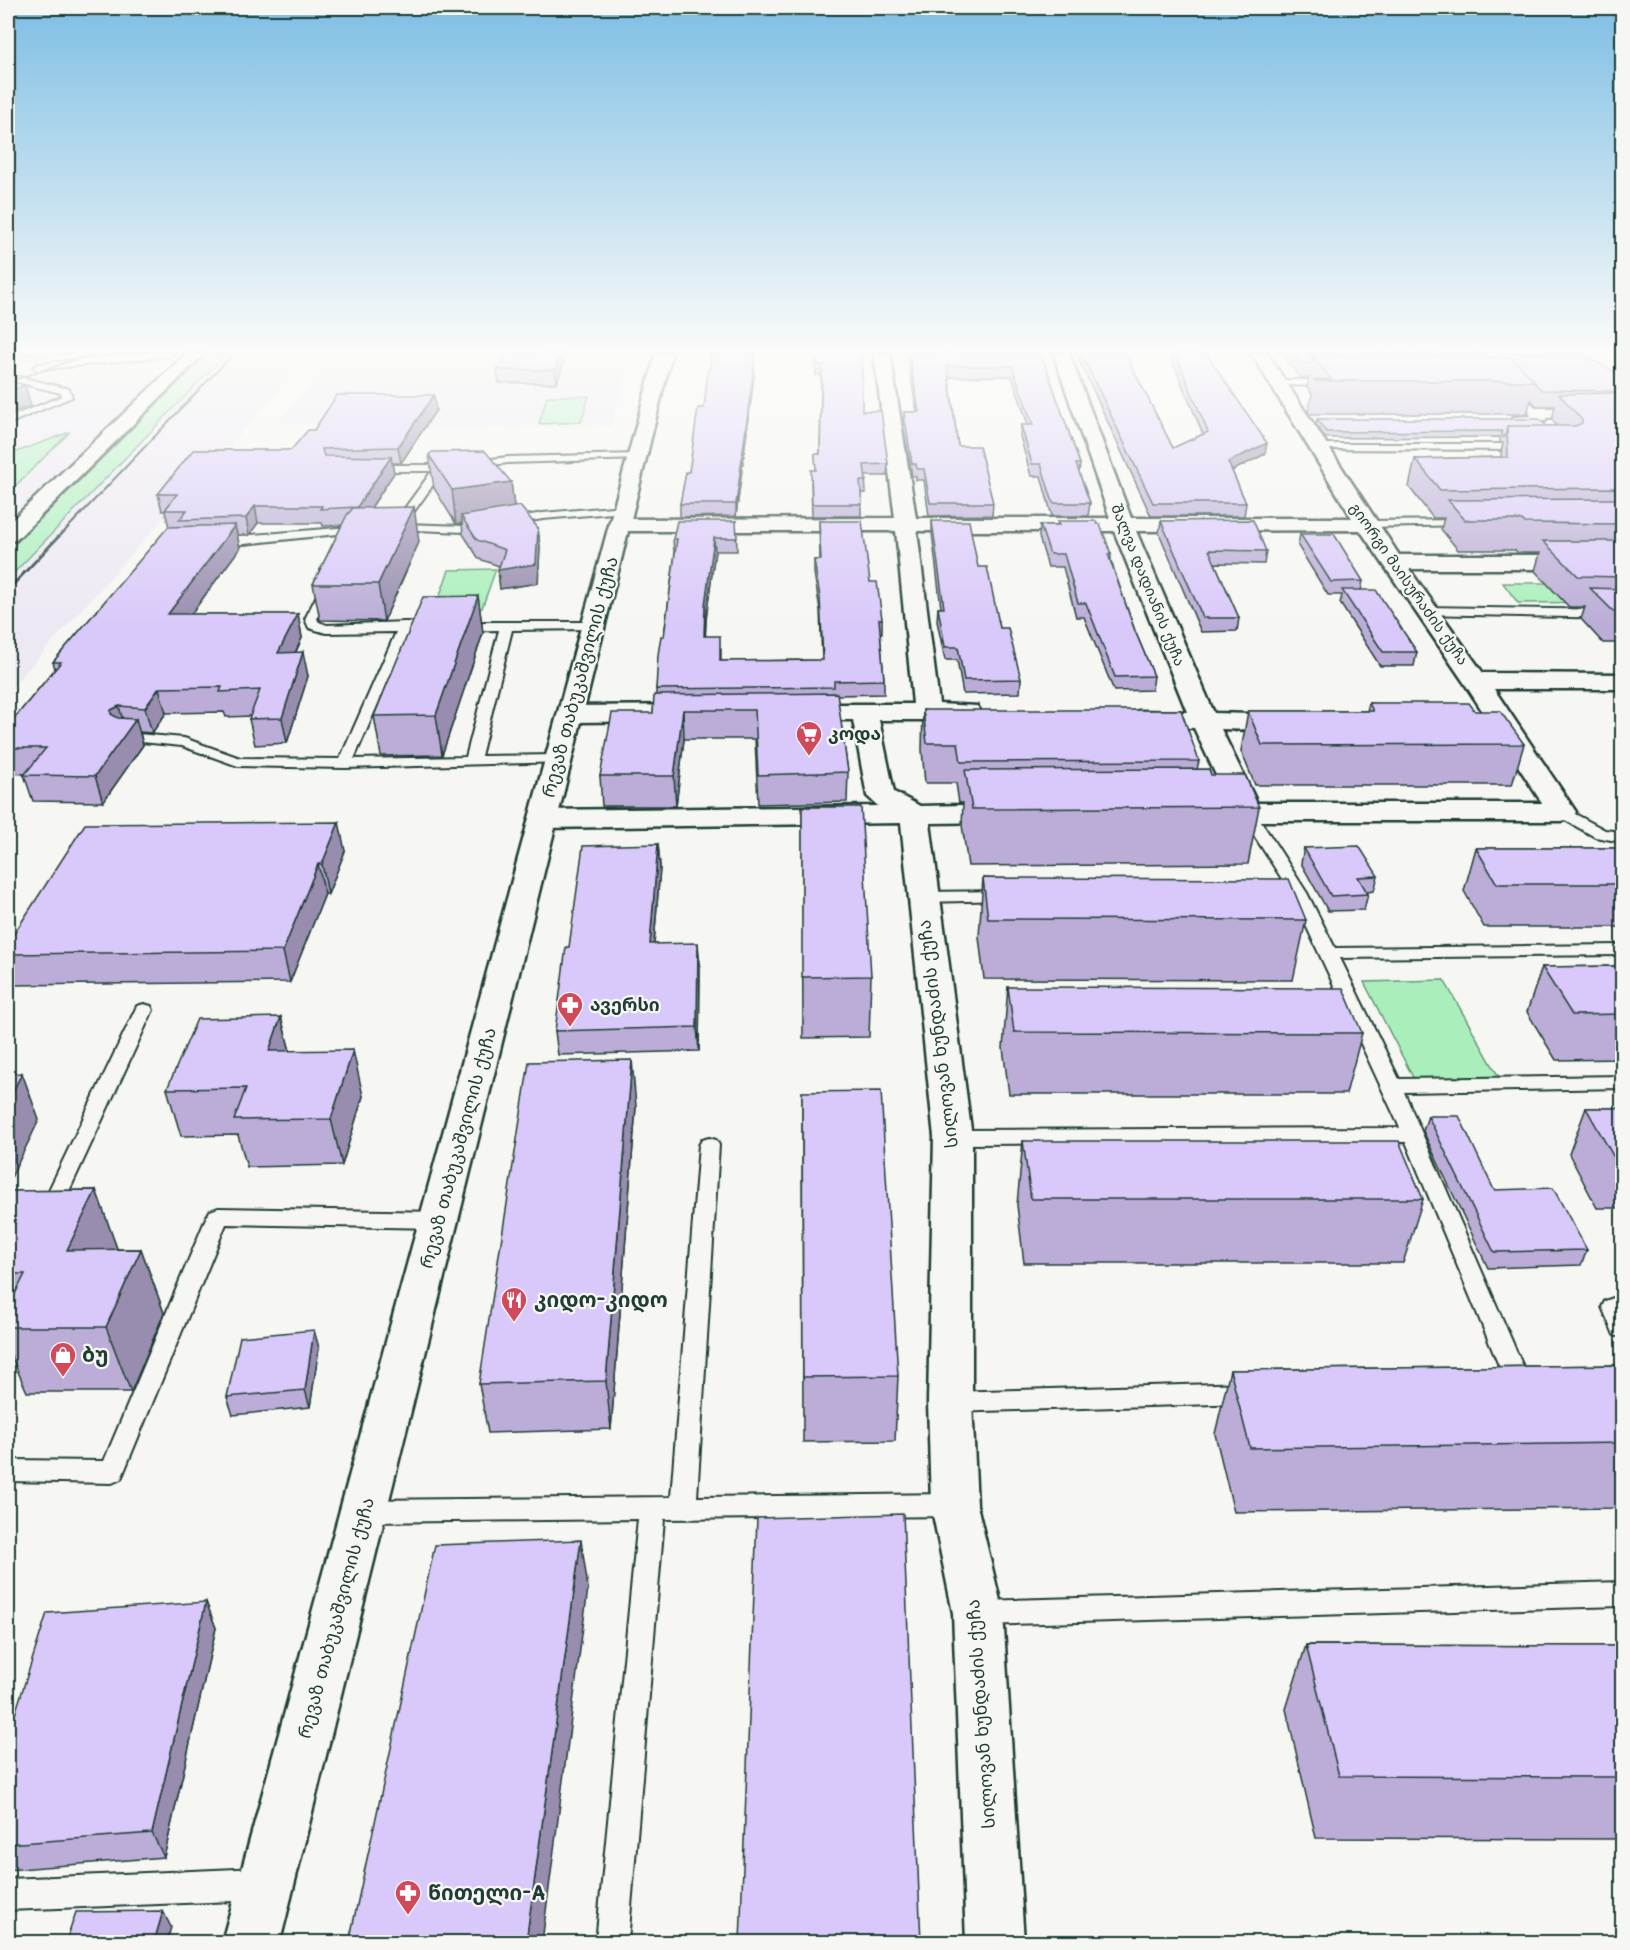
<svg xmlns="http://www.w3.org/2000/svg" width="1630" height="1950" viewBox="0 0 1630 1950" font-family="Mali,'Noto Sans Georgian',sans-serif">
	<style>
		.built { fill: #ede8f4 }
		.green { fill: #aaefbb; stroke: #649678; stroke-width: 1.5 }
		.lines { fill: none; stroke-linecap: round; stroke-linejoin: round }
		.stream { fill: #599399; fill-rule: evenodd }
		.service-casing { stroke: #1f3d34; stroke-width: 4 }
		.minor-casing { stroke: #1f3d34; stroke-width: 5 }
		.secondary-casing { stroke: #1f3d34; stroke-width: 5 }
		.service { fill: #f6f6f2; fill-rule: evenodd }
		.minor { fill: #f6f6f2; fill-rule: evenodd }
		.secondary { fill: #f6f6f2; fill-rule: evenodd }
		.rail-far1 { stroke: #1f3d34; stroke-width: 2 }
		.rail { stroke: #1f3d34; stroke-width: 3 }
		.wall { fill: #bbadd7; stroke: #1f3d34; stroke-width: 1.5 }
		.shaded-wall { fill: #988daf; stroke: #1f3d34; stroke-width: 1.5 }
		.building { fill: #d9c9fa; stroke: #1f3d34; stroke-width: 1.5 }
		.labels { text-anchor: middle; stroke-width: 4.5; stroke-linejoin: round; paint-order: stroke }
		.far-street-label { font-size: 15px; fill: #1f3d34; stroke: #f6f6f2 }
		.street-label { font-size: 18px; fill: #1f3d34; stroke: #f6f6f2 }
		.poi-label { font-size: 18px; font-weight: bold; fill: #1f3d34; stroke: #f6f6f2; text-anchor: start }
		.near-poi-label { font-size: 21px; font-weight: bold; fill: #1f3d34; stroke: #f6f6f2; text-anchor: start }
	</style>
	<rect width="100%" height="100%" fill="#f6f6f2"/>
	<filter id="ink" filterUnits="userSpaceOnUse"><feTurbulence type="fractalNoise" baseFrequency=".0167" numOctaves="2"/><feDisplacementMap in="SourceGraphic" scale="12" xChannelSelector="R" yChannelSelector="G"/><feConvolveMatrix kernelMatrix="1 2 1 2 8 2 1 2 1" color-interpolation-filters="sRGB"/></filter>
	<g filter="url(#ink)">
		<!-- built -->
		<path class="built" d="M69,353H209L8,551V493L69,433L8,455V362Z
			M227,353H313L8,691V579Z
			M337,353H632L611,426L341,431L345,423H277Z"/>
		<!-- green -->
		<path class="green" d="M8,353H69L8,362Z
			M209,353H227L8,579V551Z
			M547,396H589L581,422L539,424Z
			M70,432L8,493V455Z
			M496,569L482,608L435,609L449,570Z
			M1503,583H1618L1622,602L1518,603Z
			M1444,980L1500,1079L1415,1081L1364,982Z"/>
		<g class="lines">
			<!-- stream -->
			<path class="stream" d="M28,353H43L8,358V356Z"/>
			<!-- service casing -->
			<g class="service-casing">
				<path id="service" d="M144,353H174L169,356L38,370L33,367L38,364Z
					M8,374L69,389L72,397L8,424V418L62,396L61,393L8,380Z
					M1278,380H1330L1335,383L1330,386L1275,385L1273,383Z
					M1512,385L1546,417V421H1513V417L1534,416L1507,388Z
					M1318,444H1525L1530,447L1525,450L1314,449L1313,447Z
					M637,454L641,455V459L508,463L443,471L405,524L464,526L543,513L624,506L630,509L624,512L543,519L464,532L393,529L391,527L432,471H370L365,468L370,465H440L508,457Z
					M1467,520L1473,523L1471,525L1366,527L1360,524L1366,521Z
					M362,526L366,527V531L234,545L215,546L209,542L215,538Z
					M328,581L334,585L317,619L319,622L327,625L405,622H598L599,625L593,629L512,630L481,756L559,755L564,756L566,759L564,762L345,768L238,766L182,746L121,740L119,737L126,733L184,738L240,758L340,759L396,632L326,633L309,628L305,619L322,585ZM499,630L466,757L354,759L409,632Z
					M1426,607L1622,610V618L1421,614L1420,611L1421,608Z
					M1247,807L1253,809L1307,893L1335,948L1622,945V955L1340,958L1399,1079L1622,1076V1088L1404,1092L1531,1385L1527,1392L1519,1395L1511,1392L1507,1385L1406,1142L953,1144L946,1142L943,1137L946,1132L953,1130L1400,1128L1291,893L1239,812Z
					M1562,807L1605,830L1622,832V842L1595,837L1556,815L1554,812L1556,809Z
					M1006,891L1014,896L1012,900L922,902L914,897L922,892Z
					M144,1004L151,1006L153,1010L52,1228L8,1232V1216L37,1215L135,1010L137,1006Z
					M709,1138L716,1140L719,1145L697,1497L954,1494L963,1497L967,1505L963,1513L954,1516L664,1519L628,1942H596L638,1519L364,1522L355,1519L351,1511L355,1503L364,1500L671,1497L699,1145L702,1140Z
					M218,1208L439,1212L447,1215L450,1220L447,1225L439,1228L226,1224L121,1479L112,1483L8,1481V1460L104,1461L207,1216L210,1211Z
					M1622,1295V1338L1614,1335L1602,1307L1605,1301Z
					M1248,1383L1256,1386L1260,1393L1256,1400L1248,1403L950,1412L941,1409L938,1402L941,1395L950,1392Z
					M1622,1582V1606L979,1625L969,1622L965,1613L969,1604L979,1601Z
					M260,1868L271,1873L276,1884L271,1895L260,1900L8,1910V1879Z"/>
			</g>
			<!-- minor casing -->
			<g class="minor-casing">
				<path id="minor" d="M187,353H205L16,540L8,541V524Z
					M874,353H890L916,518H1110L1053,353H1069L1131,518H1352L1251,353H1267L1399,555H1622V569H1409L1483,673L1622,674V689H1494L1576,812L1572,818L1562,821H1213L1203,818L1199,812L1203,806L1229,803L1194,728L1130,725L1126,719L1130,713L1139,711L1187,712L1114,531H917L939,704L977,706L981,712L977,718L968,720H879L894,792L920,806L1008,804L1018,807L1022,813L1018,819L1008,822L930,823L972,1137V1402L977,1505L1003,1613L1024,1942H966L953,1613L931,1505L928,1402L934,1137L901,823L543,828L533,825L529,819L533,813L543,810L878,806L867,796L853,720H794L785,718L781,712L785,706L794,704H913L896,531H619L612,529L608,525L612,521L619,519L895,518ZM1360,530L1463,681L1542,803H1257L1221,729L1292,731L1301,729L1305,723L1301,717L1292,715L1214,713L1136,531Z
					M1622,407V417L1538,418L1532,417L1529,413L1532,409L1538,408Z
					M698,705L707,707L711,713L707,719L698,721L571,722L562,720L558,714L562,708L571,706Z"/>
			</g>
			<!-- secondary casing -->
			<g class="secondary-casing">
				<path id="secondary" d="M656,353H672L280,1942H222Z"/>
			</g>
			<!-- service -->
			<use href="#service" class="service"/>
			<!-- minor -->
			<use href="#minor" class="minor"/>
			<!-- secondary -->
			<use href="#secondary" class="secondary"/>
			<!-- rail-far1 -->
			<path class="rail-far1" d="M8,382L94,353
				M61,535L234,353"/>
			<!-- rail -->
			<path class="rail" d="M8,590L62,533"/>
		</g>
		<!-- wall -->
		<path class="wall" d="M503,353H566L557,383H499L497,370L506,355Z
			M817,353L862,411L888,464L887,476H865L866,493H861V516H812L811,482L816,470L815,454H820L821,375H816Z
			M907,353H1041L1080,464L1079,473L1090,503L1088,516H1052L1041,476H1031L1020,436L1021,425H1028L1012,376L949,377L958,446L993,503L992,515L929,516L924,480H916V476H912L903,423L904,412H917Z
			M1076,353H1125L1173,448L1203,434L1169,353H1206L1265,454L1232,471L1246,503L1244,516H1151Z
			M1281,353H1579L1623,391V643H1603L1581,619L1585,607H1569L1535,571L1540,553H1518L1515,550H1458L1441,529L1444,518H1433L1409,487L1415,459L1501,457V453L1503,443H1500V437L1325,438L1316,424L1317,419L1557,426L1552,420L1555,406H1537L1531,400L1527,414H1309L1308,412L1312,394L1307,387L1309,378H1300Z
			M710,369L754,376L736,516L680,517V504L689,472L704,408Z
			M436,410L401,463H392L394,473L371,508L419,542L384,621L320,620L313,584L342,525L323,526L322,523H258L249,535H237L240,548L191,614H298L302,638L296,652L308,676L287,743L255,745L249,719L251,716L226,717L224,712L166,713L152,733L140,732L143,745L103,802L33,801L24,775L25,774L8,773V726L55,669L53,662L169,527L165,511H162L158,494L291,450L314,430Z
			M429,455L511,482L514,507L538,528L540,547L538,583L500,589L498,570L499,566L479,559L463,534L462,523L456,524L434,488Z
			M736,521L737,551H715L706,619L705,636L721,649V661L822,660L820,610L814,573V560H820L819,521L870,582L882,619V633H880L884,680V694L837,695L848,772L847,802L758,804L755,739H684L676,806H602L600,776L653,713L656,695V689L664,636L675,552H674L673,539Z
			M932,521L978,567L1000,628L1021,679L1020,693L963,694L957,660H945L937,621L938,608H941L932,533Z
			M1058,521L1111,554V561L1135,631L1154,676L1152,690L1114,691L1084,617H1076L1063,567H1048L1039,537L1040,525H1057Z
			M1161,521L1266,551L1264,564L1215,563L1239,618L1237,631L1201,632L1159,533Z
			M1300,534L1363,581L1361,590L1417,652L1414,666H1380L1340,603L1342,595H1328L1298,546Z
			M478,596L483,633L442,755L381,756L374,716Z
			M1369,703L1475,711L1524,744L1512,785H1255L1241,751L1248,711H1367Z
			M923,710L1199,761L1197,769L1211,775L1259,807L1248,864L968,866L962,825L963,803H959L956,783H925L922,750Z
			M802,807L871,976L869,1037L803,1038Z
			M658,844L660,867L654,944L700,967L699,1051L558,1055L555,1031L569,947Z
			M1304,848L1378,876L1374,891L1367,892L1368,894L1364,910L1328,911L1301,863Z
			M1476,848H1623V927H1484L1464,891Z
			M345,851L328,894H325L290,982L11,985L8,975V943Z
			M983,878L1306,920L1293,980L984,979L979,937Z
			M1623,966V1059L1556,1060L1527,1012L1542,967Z
			M1008,987L1362,1033L1346,1094H1009L1003,1048Z
			M281,1017L290,1051L363,1096L342,1165L247,1167L238,1135L181,1136L167,1089Z
			M802,1092L898,1376L895,1441L803,1442Z
			M636,1106L611,1429L488,1433L479,1384Z
			M1586,1108H1623V1208H1597L1569,1154Z
			M1428,1116L1494,1190L1587,1250L1581,1265L1488,1268L1423,1131Z
			M1023,1141L1423,1199L1403,1263H1024L1017,1205Z
			M96,1190L117,1249H141L164,1313L131,1392H27L8,1349V1191Z
			M319,1348L310,1407L233,1415L227,1397Z
			M1623,1365V1508L1234,1512L1215,1434L1230,1370Z
			M206,1602L216,1628L164,1857L8,1870V1736Z
			M1306,1645L1623,1646V1839L1316,1838L1286,1709Z"/>
		<!-- shaded-wall -->
		<path class="shaded-wall" d="M561,353H566L557,383L555,370Z
			M754,353V376L736,516V504Z
			M25,385L31,406L8,414V391Z
			M434,395L436,410L401,463L398,447Z
			M1267,443L1265,454L1226,474L1228,462Z
			M391,457L394,473L360,524L357,507Z
			M511,482L515,515L461,516L462,523L456,524L452,490Z
			M255,506L258,523L249,535L246,518Z
			M414,507L419,542L384,621L378,584Z
			M235,525L240,548L174,637L168,614Z
			M538,528L540,547L538,583L500,589L498,570Z
			M714,538L715,551L706,619L705,650L704,636L705,605Z
			M478,596L483,633L442,755L436,715Z
			M298,614L302,638L283,678L278,653Z
			M303,652L308,676L287,743L282,718Z
			M159,688L166,713L152,733L145,708Z
			M119,706L126,731L111,714V710Z
			M683,710L684,739L676,806L674,776Z
			M136,719L143,745L103,802L95,776Z
			M339,822L345,851L328,894L322,864Z
			M658,844L660,867L652,968L650,944Z
			M318,864L325,894L290,982L283,951Z
			M698,943L700,967L699,1051L697,1027Z
			M281,1017L293,1063L269,1051Z
			M353,1050L363,1096L342,1165L331,1119Z
			M632,1060L636,1106L611,1429L606,1381Z
			M22,1073L39,1120L8,1184V1101Z
			M96,1190L119,1254L67,1250Z
			M141,1249L164,1313L131,1392L106,1327Z
			M314,1330L319,1348L310,1407L305,1390Z
			M581,1540L588,1588L542,1942H526Z
			M206,1602L216,1628L164,1857L152,1833Z
			M163,1911L171,1927L167,1942H154Z"/>
		<!-- building -->
		<path class="building" d="M507,353H561L555,370H497Z
			M711,353H754V365L736,504H680L686,472H689L698,408H704L708,369H710Z
			M817,353H862V411H881L888,464L864,465L866,481H860L862,504H812L811,470H816L815,454H820L822,365H816Z
			M909,353H1041L1080,464H1076L1090,503H1053L1041,464H1032L1021,425H1033L1012,366H947L958,446H979L993,503H930L924,469H917L916,464H912L904,412H919Z
			M1081,353H1125L1173,448L1208,432L1175,353H1206L1267,443L1228,462L1246,503H1153Z
			M1295,353H1579L1623,376V391L1542,390L1535,384V381L1511,357L1312,356L1311,363H1302Z
			M1312,356L1511,357L1535,381H1315L1314,380L1331,379Z
			M8,381L25,385L8,391Z
			M1623,393V490L1614,488L1440,490L1415,459L1508,457L1507,426H1575L1582,423V420L1559,394Z
			M337,395H434L398,447L322,449L324,456L391,457L357,507L320,509L322,506H255L246,518L179,520L187,510H165L177,494H158L193,450H291L308,430H314Z
			M1317,419H1539L1547,426H1507L1505,437H1502V431L1326,432Z
			M485,451L511,482L452,490L429,455L432,452Z
			M1614,499H1623V524L1525,523L1522,520H1465L1448,500Z
			M520,506L538,528L536,564L498,570L505,550L477,540L461,516Z
			M414,507L378,584H313L347,515L353,508Z
			M1253,520L1266,551L1209,550L1239,618H1203L1161,521Z
			M677,521H736L737,538H714L705,605L704,636H720V661L823,660L820,597L814,560H821L819,521H862L870,582H877L882,619H879L884,680L834,681V687L656,689L658,655L661,636H664L677,539H673Z
			M932,521H969L978,567H987L1000,628H1008L1021,679L964,680L958,647H945L938,608H944Z
			M1058,521H1096L1097,524H1100L1111,554H1108L1135,631L1154,676L1115,677L1086,603H1078L1064,554H1050L1040,525H1059Z
			M235,525L168,614H298L278,653L303,652L282,718L249,719L260,690L220,692L222,687L159,688L145,708L119,706L111,710V714L118,718L136,719L95,776L24,775L46,748H8V726L61,662H53L168,527Z
			M1300,534H1334L1363,581L1331,582Z
			M1543,541H1623V577L1578,576Z
			M1590,588L1623,589V612L1613,611Z
			M1342,590H1376L1417,652H1383Z
			M478,596L436,715L374,716L423,597Z
			M837,693L848,772L758,775L755,710H683L674,776H600L612,713H653L654,695Z
			M1369,703H1469L1475,711H1500L1524,744L1262,745L1248,711H1373Z
			M923,710H1181L1199,761L961,762L958,743H927Z
			M1209,769L1211,775H1245L1259,807L972,809L965,770Z
			M802,807H861L871,976L802,977Z
			M339,822L322,864H318L283,951L8,954V943L85,824Z
			M658,844L650,944L698,943L697,1027L555,1031L566,947H569L583,846Z
			M1359,846L1378,876L1358,877L1368,894L1331,896L1304,848Z
			M1476,848H1623V884H1497Z
			M983,878L1289,879L1306,920L988,919Z
			M1623,966V1014L1572,1015L1542,967Z
			M1008,987L1343,988L1362,1033L1014,1032Z
			M281,1017L269,1051L353,1050L331,1119L234,1120L246,1088L167,1089L197,1019Z
			M632,1060L606,1381L479,1384L529,1062Z
			M22,1073L8,1101V1074Z
			M881,1091L898,1376L803,1377L802,1092Z
			M1586,1108H1623V1161H1616Z
			M1428,1116H1459L1494,1190L1553,1188L1587,1250L1494,1252Z
			M1023,1141H1399L1423,1199H1031Z
			M96,1190L67,1250L141,1249L106,1327H8V1308L25,1274H8V1191Z
			M314,1330L305,1390L227,1397L240,1337Z
			M1623,1365V1443L1250,1448L1230,1370Z
			M903,1514L921,1942H740L757,1518Z
			M581,1540L526,1942H349L435,1545Z
			M206,1602L152,1833L8,1844V1736L47,1613Z
			M1306,1645L1623,1646V1777L1339,1776Z
			M163,1911L154,1942H66L76,1912Z"/>
	</g>
	<!-- sky -->
	<linearGradient id="sky" x2="0" y2="1"><stop stop-color="#7ebee4"/><stop offset="0.56" stop-color="#fbfbf9"/><stop offset="1" stop-color="#fbfbf9" stop-opacity="0"/></linearGradient>
	<rect width="1630" height="626" fill="url(#sky)"/>
	<!-- icons -->
	<defs>
		<g id="supermarket-pin" transform="scale(1.35)"><path d="M0 17L-7.5 6A9.5 9.5 0 1 1 7.5 6Z" fill="#d1495b" stroke="#f6f6f2"/><path d="M-6-5.5h2.5l.6 2H6L4.5 2H-2.5L-4.4-4H-6ZM-1.5 3.2a1.3 1.3 0 1 0 .1 0ZM3 3.2a1.3 1.3 0 1 0 .1 0Z" fill="#fff"/></g>
		<g id="pharmacy-pin" transform="scale(1.35)"><path d="M0 17L-7.5 6A9.5 9.5 0 1 1 7.5 6Z" fill="#d1495b" stroke="#f6f6f2"/><path d="M-2-6h4v4h4v4h-4v4h-4v-4h-4v-4h4Z" fill="#fff"/></g>
		<g id="restaurant-pin" transform="scale(1.35)"><path d="M0 17L-7.5 6A9.5 9.5 0 1 1 7.5 6Z" fill="#d1495b" stroke="#f6f6f2"/><path d="M-5-6h1v4h1v-4h1v4h1v-4h1v5L-1.5 .5V6h-2V.5L-5-1ZM5-6V6H3V1.5H1.5Q1.5-4 5-6Z" fill="#fff"/></g>
		<g id="shop-pin" transform="scale(1.35)"><path d="M0 17L-7.5 6A9.5 9.5 0 1 1 7.5 6Z" fill="#d1495b" stroke="#f6f6f2"/><path d="M-5-2.5h2.3a2.7 3.5 0 0 1 5.4 0H5L5.5 6h-11ZM-1.5-2.5h3a1.5 2.3 0 0 0-3 0Z" fill="#fff"/></g>
	</defs>
	<g fill-rule="evenodd">
		<use href="#supermarket-pin" x="809" y="734"/>
		<use href="#pharmacy-pin" x="570" y="1005"/>
		<use href="#restaurant-pin" x="514" y="1300"/>
		<use href="#shop-pin" x="63" y="1355"/>
		<use href="#pharmacy-pin" x="408" y="1893"/>
	</g>
	<g class="labels">
		<!-- far-street labels -->
		<g class="far-street-label">
			<text transform="translate(1409 584) rotate(55)" y="5">გიორგი მაისურაძის ქუჩა</text>
			<text transform="translate(1148 585) rotate(68)" y="5">შალვა დადიანის ქუჩა</text>
		</g>
		<!-- street labels -->
		<g class="street-label">
			<text transform="translate(580 677) rotate(-75)" y="6">რევაზ თაბუკაშვილის ქუჩა</text>
			<text transform="translate(938 1034) rotate(-97)" y="6">სილოვან ხუნდაძის ქუჩა</text>
			<text transform="translate(458 1148) rotate(-75)" y="6">რევაზ თაბუკაშვილის ქუჩა</text>
			<text transform="translate(336 1618) rotate(-75)" y="6">რევაზ თაბუკაშვილის ქუჩა</text>
			<text transform="translate(981 1714) rotate(-94)" y="6">სილოვან ხუნდაძის ქუჩა</text>
		</g>
		<!-- poi labels -->
		<g class="poi-label">
			<text x="828" y="740">კოდა</text>
			<text x="590" y="1011">ავერსი</text>
		</g>
		<!-- near-poi labels -->
		<g class="near-poi-label">
			<text x="534" y="1307">კიდო-კიდო</text>
			<text x="82" y="1362">ბუ</text>
			<text x="428" y="1900">წითელი-A</text>
		</g>
	</g>
	<!-- margin -->
	<rect width="1630" height="1950" fill="none" stroke="#f6f6f2" stroke-width="30"/>
	<rect x="15" y="15" width="1600" height="1920" fill="none" stroke="#1f3d34" stroke-width="2" filter="url(#ink)"/>
</svg>
